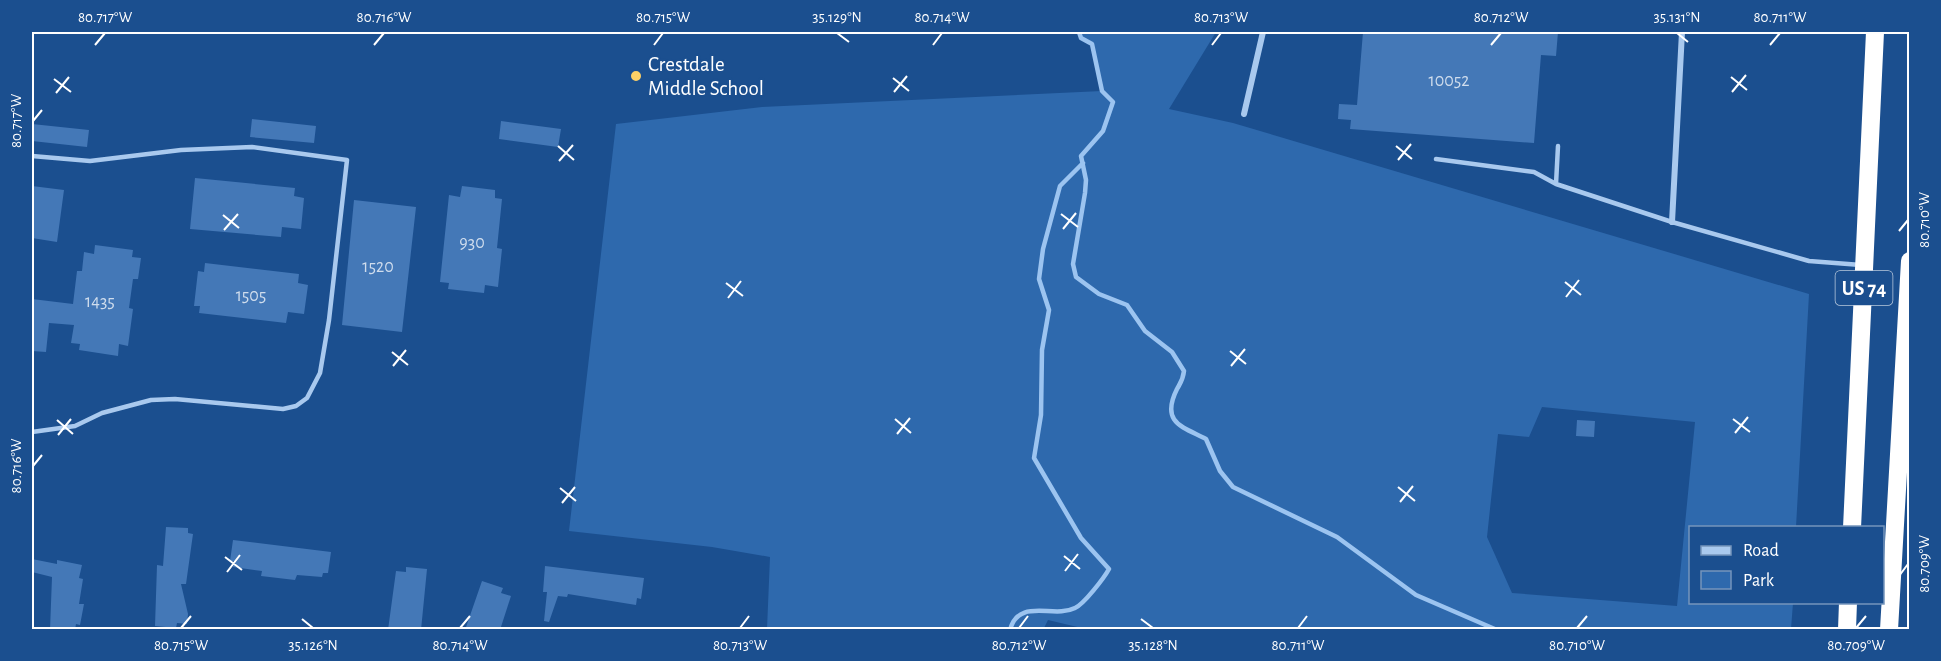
<svg xmlns="http://www.w3.org/2000/svg" width="1941" height="661" viewBox="0 0 1941 661" font-family="'Alegreya Sans',sans-serif">
	<style>
		.green { fill: #2e69ad; fill-rule: evenodd }
		.lines { fill: none; stroke-linecap: round; stroke-linejoin: round }
		.stream { stroke: #9cc4f0; stroke-width: 4.5 }
		.building { fill: #4478b7 }
		.lane { stroke: #a9c9ee; stroke-width: 4.5 }
		.street { stroke: #a9c9ee; stroke-width: 6 }
		.highway { stroke: #fff; stroke-width: 18 }
		.ticks { fill: none; stroke: #fff; stroke-width: 2 }
		.poi-dot { fill: #ffd166; stroke: #1b4f8f; stroke-width: 2 }
		.labels { text-anchor: middle; stroke-width: 4.5; stroke-linejoin: round; paint-order: stroke }
		.number-label { font-size: 18px; fill: #d0dded }
		.shield { fill: #1b4f8f; stroke: #bbcadd; stroke-width: 1.5 }
		.shield-label { font-size: 20px; font-weight: bold; fill: #fff }
		.poi-label { font-size: 21px; fill: #fff; stroke: #1b4f8f; text-anchor: start }
		.neatline { fill: none; stroke: #fff; stroke-width: 2 }
		.ticks-label { font-size: 15px; text-anchor: middle; fill: #fff }
	</style>
	<rect width="100%" height="100%" fill="#1b4f8f"/>
	<!-- green -->
	<path class="green" d="M1079,32H1216L1169,109L1233,123L1809,294L1796,527L1690,528V602L1793,603L1791,629L1090,630L1048,620L1043,630L767,629L770,557L712,547L569,531L616,124L762,107L1102,91L1092,44L1081,38ZM1542,407L1695,422L1677,606L1512,593L1487,537L1498,434L1529,437Z"/>
	<g class="lines">
		<!-- stream -->
		<path class="stream" d="M1079,32L1081,38L1092,44L1102,91L1113,102L1103,131L1081,156L1086,180L1085,193L1073,264L1076,277L1099,294L1127,305L1145,331L1172,352L1184,371C1183,380 1181,382 1177,389C1160,423 1183,427 1206,439L1220,471L1233,487L1337,537L1416,595L1497,630
			M1010,630C1019,597 1053,619 1075,608C1084,604 1104,578 1109,569L1081,538L1034,458L1041,415L1042,350L1049,310L1039,279L1043,249L1060,186L1083,163"/>
	</g>
	<!-- building -->
	<path class="building" d="M1363,32H1558L1556,56L1541,55L1534,143L1350,129L1351,120L1338,119L1339,104L1357,105Z
		M252,119L316,126L314,143L250,137Z
		M501,121L561,129L558,147L499,139Z
		M32,124L89,130L87,147L32,141Z
		M195,178L295,188L294,196L304,198L301,229L282,227L281,237L190,229Z
		M32,186L64,190L57,242L32,238Z
		M462,186L495,190V198L502,199L497,248L502,249L498,287L485,285L484,293L448,289L449,283L440,282L449,195L460,197Z
		M354,200L416,207L402,332L342,325Z
		M95,245L133,250L132,257L141,258L138,279H133L129,308L133,309L128,346L119,344L118,356L79,350L80,344L71,343L74,325L49,323L46,352L32,351V299L73,304L77,271H82L84,252L94,254Z
		M205,263L299,274L298,283L308,285L304,314L288,312L286,323L199,313L200,306H194L198,271L204,272Z
		M1577,420L1595,421L1594,437L1576,436Z
		M166,527L188,528V533L193,534L186,584H181L188,614L187,624L177,623L176,628L155,626L157,565L163,566Z
		M233,540L331,552L328,573H323L322,577L297,575L295,580L261,576L262,571L233,567L234,561H230Z
		M32,559L57,564V560L82,565L79,578L83,579L79,604H84L80,625L76,624L75,630H50L52,577L32,572Z
		M545,566L644,578L641,599L637,598L636,605L568,594L567,597L558,596L549,622L544,621L547,592H543Z
		M406,567L427,569L421,630H388L396,571L406,572Z
		M482,581L503,588L501,593L511,596L500,630H465Z"/>
	<g class="lines">
		<!-- lane -->
		<path class="lane" d="M1558,146L1556,184L1672,222L1809,261L1861,265
			M32,156L90,161L181,150L252,147L347,160L329,320L320,373L307,398L296,406L283,409L175,399L151,400L102,413L75,426L32,432
			M1436,159L1534,172L1556,184"/>
		<!-- street -->
		<path class="street" d="M1244,114L1263,32
			M1672,222L1682,32"/>
		<!-- highway -->
		<path class="highway" d="M1852,528L1875,32
			M1847,630L1848,602
			M1889,630L1910,261"/>
	</g>
	<!-- ticks -->
	<path class="ticks" d="M837,33L849,42M1677,33L1688,42M95,45L105,33M374,45L384,33M654,45L663,33M933,45L942,33M1212,45L1221,33M1491,45L1501,33M1770,45L1780,33M1731,77L1747,90M893,78L909,91M54,79L71,92M894,92L907,76M1732,92L1746,75M56,93L69,77M33,121L42,110M558,146L574,160M1396,146L1412,159M1398,160L1411,144M559,161L573,145M1061,214L1078,227M223,215L239,228M1063,229L1076,213M224,230L238,214M1899,231L1908,220M1565,282L1581,295M726,283L743,296M1566,297L1579,280M728,298L741,281M1230,351L1246,364M392,352L408,365M393,366L406,350M1231,366L1245,349M895,419L911,433M1733,419L1750,432M57,420L73,434M1735,433L1748,417M897,434L910,418M58,435L71,419M33,466L42,455M1398,487L1415,501M560,488L576,501M1400,502L1413,486M562,503L575,487M1064,556L1080,569M225,557L242,570M1065,571L1078,554M227,572L240,555M1899,576L1908,564M302,619L313,628M1141,619L1153,628M181,628L191,616M460,628L470,616M740,628L749,616M1019,628L1028,616M1298,628L1307,616M1577,628L1587,616M1856,628L1866,616"/>
	<!-- markers -->
	<circle class="poi-dot" cx="636" cy="76" r="6"/>
	<g class="labels">
		<!-- number labels -->
		<g class="number-label">
			<text x="1449" y="86">10052</text>
			<text x="472" y="248">930</text>
			<text x="378" y="272">1520</text>
			<text x="251" y="301">1505</text>
			<text x="100" y="307">1435</text>
		</g>
		<!-- shield labels -->
		<rect class="shield" x="1835.5" y="271" width="57" height="34" rx="4.5"/>
		<g class="shield-label">
			<text x="1864" y="295">US 74</text>
		</g>
		<!-- poi labels -->
		<g class="poi-label">
			<text x="648" y="71">Crestdale<tspan x="648" dy="24">Middle School</tspan></text>
		</g>
	</g>
	<!-- border -->
	<rect width="1941" height="661" fill="none" stroke="#1b4f8f" stroke-width="66"/>
	<!-- legend -->
	<rect x="1689" y="526" width="195" height="78" fill="#1b4f8f" stroke="#7695bc" stroke-width="1.5"/>
	<rect x="1701" y="546" width="30" height="9" fill="#a9c9ee" stroke="#7695bc" stroke-width="1.5"/>
	<text x="1743" y="556" font-size="18" fill="#ffffff">Road</text>
	<rect x="1701" y="571" width="30" height="18" fill="#2e69ad" stroke="#7695bc" stroke-width="1.5"/>
	<text x="1743" y="586" font-size="18" fill="#ffffff">Park</text>
	<rect x="33" y="33" width="1875" height="595" class="neatline"/>
	<g class="ticks-label">
		<text x="105" y="22">80.717°W</text>
		<text x="384" y="22">80.716°W</text>
		<text x="663" y="22">80.715°W</text>
		<text x="837" y="22">35.129°N</text>
		<text x="942" y="22">80.714°W</text>
		<text x="1221" y="22">80.713°W</text>
		<text x="1501" y="22">80.712°W</text>
		<text x="1677" y="22">35.131°N</text>
		<text x="1780" y="22">80.711°W</text>
		<text transform="translate(16 121) rotate(-90)" y="5">80.717°W</text>
		<text transform="translate(1924 220) rotate(-90)" y="5">80.710°W</text>
		<text transform="translate(16 466) rotate(-90)" y="5">80.716°W</text>
		<text transform="translate(1924 564) rotate(-90)" y="5">80.709°W</text>
		<text x="181" y="650">80.715°W</text>
		<text x="313" y="650">35.126°N</text>
		<text x="460" y="650">80.714°W</text>
		<text x="740" y="650">80.713°W</text>
		<text x="1019" y="650">80.712°W</text>
		<text x="1153" y="650">35.128°N</text>
		<text x="1298" y="650">80.711°W</text>
		<text x="1577" y="650">80.710°W</text>
		<text x="1856" y="650">80.709°W</text>
	</g>
</svg>
